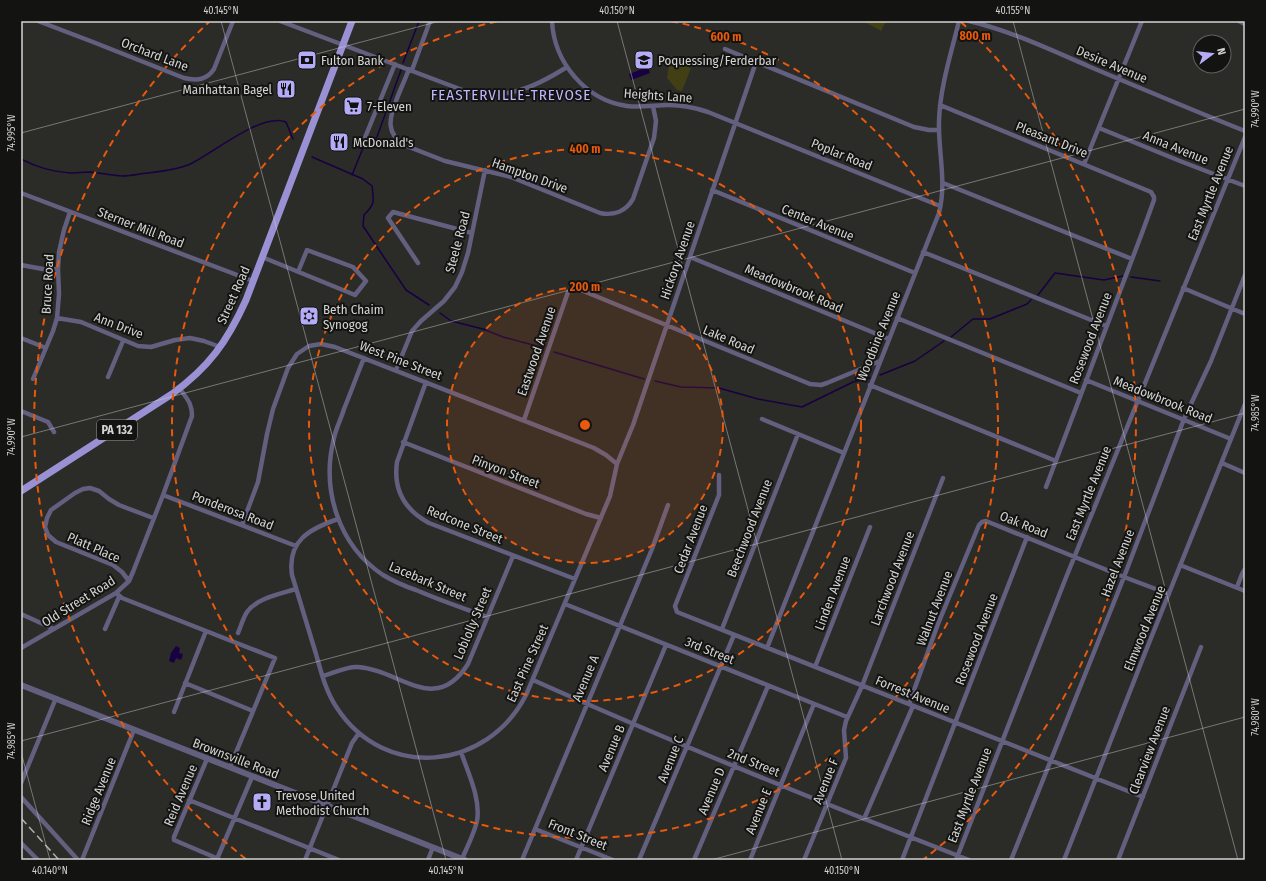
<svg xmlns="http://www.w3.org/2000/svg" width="1266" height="881" viewBox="0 0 1266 881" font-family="'Fira Sans Condensed',sans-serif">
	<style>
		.green { fill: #423f15 }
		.water { fill: #180042 }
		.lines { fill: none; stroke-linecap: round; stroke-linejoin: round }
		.stream { stroke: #180042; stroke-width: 1.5 }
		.minor { stroke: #625f7f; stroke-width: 4.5 }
		.tertiary { stroke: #625f7f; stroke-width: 6 }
		.primary { stroke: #9991d3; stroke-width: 7 }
		.rail { stroke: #aeaeab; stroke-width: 1.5; stroke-dasharray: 8 4; stroke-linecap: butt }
		.ticks { fill: none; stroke: #d3d3d1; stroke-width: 1; stroke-opacity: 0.45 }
		.ring { fill: none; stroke: #e8590c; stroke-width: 2; stroke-dasharray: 7 5 }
		.labels { text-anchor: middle; stroke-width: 4; stroke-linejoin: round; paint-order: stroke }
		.shield { fill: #131312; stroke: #999998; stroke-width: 1 }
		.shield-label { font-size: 12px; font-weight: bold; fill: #d3d3d1 }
		.street-label { font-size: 13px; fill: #d3d3d1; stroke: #131312 }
		.poi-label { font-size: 13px; fill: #d3d3d1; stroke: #131312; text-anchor: start }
		.quarter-label { font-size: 15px; letter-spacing: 1px; fill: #bfb7fe; stroke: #131312 }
		.centre { fill: #e8590c; stroke: #131312; stroke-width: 2 }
		.ring-label { font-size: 12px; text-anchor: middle; font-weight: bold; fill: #e8590c; stroke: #131312; stroke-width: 4; stroke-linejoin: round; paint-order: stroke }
		.neatline { fill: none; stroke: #d3d3d1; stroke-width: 1.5 }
		.ticks-label { font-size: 10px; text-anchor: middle; fill: #d3d3d1 }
	</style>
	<rect width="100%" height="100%" fill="#2b2b28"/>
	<!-- green -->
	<path class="green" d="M863,21H886L881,31Z
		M672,56L681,57L684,60V65L691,68L682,91L677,90L667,78L670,57Z"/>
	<!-- water -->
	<path class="water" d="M648,67L650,73L631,80L629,74Z
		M176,646L180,648L179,653L183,654L181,660L176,658L174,663L169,661L171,653Z"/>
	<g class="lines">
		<!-- stream -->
		<path class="stream" d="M403,63L419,21
			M312,157L363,179L372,186C374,202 375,204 364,215L363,226L406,290L429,305
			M21,159C38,168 51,171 70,173C76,173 83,172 89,172C100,173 111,175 122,176C128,176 134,175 140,174C156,172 172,171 188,165C211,155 261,112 286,122L293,139
			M352,175L363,148L377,137L401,70
			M1131,277L1160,281
			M1038,295L1055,273L1104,280L1123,276
			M440,313L451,321L483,329L503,337L544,348
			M951,337L973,319H990L1027,304L1031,300
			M554,352L644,379
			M880,375L915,361L944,341
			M655,381L681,387L719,388L758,399L802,407L853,382L870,378"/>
		<!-- minor -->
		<path class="minor" d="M38,21L93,42L184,78C197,81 207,80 214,69L233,21
			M280,21L465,91C506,100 532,89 567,67
			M552,21C554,62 585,100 627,106C641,108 655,105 669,105C683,105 696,108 708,112L940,206
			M969,21C1011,31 1049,49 1088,66C1140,88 1192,110 1245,131
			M1239,21L1245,24
			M725,49L914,127L929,130H939
			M409,69C405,80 400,90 396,101C389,119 386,133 404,145L445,161L511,177L600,213C614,216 626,211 633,199L654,138L656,121L653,106
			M412,70L430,21
			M940,105L1151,192L1154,197V200L1142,233L1046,487
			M1099,128L1180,161L1245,186
			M364,140L395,64
			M1084,164L1142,21
			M943,183L1132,259
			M712,190L915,273
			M21,193L253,281
			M923,252L1106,326
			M262,257L355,295L366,281L353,267L307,250L298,272
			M690,257L889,339
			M418,263L388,218L393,212L472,233
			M21,265L43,269H58
			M1183,288L1245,314
			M57,318L81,322L138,346L151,347L175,340L190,338L204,341L220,347
			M897,318L1081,393
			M21,338L46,348
			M364,358C357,375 351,392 344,409C341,419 336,428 334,438C321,489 338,545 383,575C393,581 404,586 416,590C439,600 463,608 487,617
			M396,370L412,331L421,321L444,301L455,287L462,272L468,253L485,170
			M108,377L123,341
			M33,379L53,331L57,318L59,294L58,269L59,252L64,230L70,212
			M1086,380L1231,439
			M426,382L397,462C393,490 405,510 429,523L575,579
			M870,385L1056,461
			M21,411L48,422L54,432
			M762,419L844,453
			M524,420L568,292L571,289L576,288L810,384L821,385L827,383L880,361
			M403,442L586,514L601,518
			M1222,463L1245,473
			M719,475V495L675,606L677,612L1143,797
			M163,495L296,546
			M338,519C309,529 287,541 292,575C300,602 308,628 316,654C321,672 326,692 337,708C385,781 487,771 526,695L610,496L617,464L633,425L756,62
			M242,525L258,482L267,434L273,409L288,368L297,354L309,346L321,344L335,347L594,448L606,455L617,464
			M1180,565L1245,591
			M129,581L122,572L113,565L56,542L48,535L45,527L47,518L51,510L75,493L83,489L90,488L99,491L109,499L119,505L153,518
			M1237,587L1242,574L1245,569
			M116,593L122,598L275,658L230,767
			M565,604L847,717
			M21,614L54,629
			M105,629L119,597
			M722,629L798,434
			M238,633C241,626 243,618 247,612C257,598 280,594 296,589
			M21,648L116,593L129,581L133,572L163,495L192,416C192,403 187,399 180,389
			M767,648L939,213C947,181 938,152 939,121C940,87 951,54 959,21
			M815,667L870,527
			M323,676C334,673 347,666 358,667C400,670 435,716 468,664L513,556
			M533,680C676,744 822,803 969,860
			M185,683L253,711
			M909,704L938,624L979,525L982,522L986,521L1124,577L1169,594
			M174,712L206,631
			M461,752C468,773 481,799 477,821C474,834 467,847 462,859
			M207,759L174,837V840L214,857L218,860
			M21,783L56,698
			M21,797L78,860
			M189,800L339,860
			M864,819L913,706
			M535,829L613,860
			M21,843L38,860
			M217,859L252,777
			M82,860L134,730
			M305,860L352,743L359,733
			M428,860L433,847
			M522,860L652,549L668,505
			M576,860L666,645
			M639,860L734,635
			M694,860L768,686
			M750,860L814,704
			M804,860L846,758L844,730L846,721L862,686L943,478
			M902,860L1027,537
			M956,860L1065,580L1245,137
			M1011,860L1124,577L1184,419L1211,361L1245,275
			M1064,860L1145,653L1245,404
			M1118,860L1201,647"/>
		<!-- tertiary -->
		<path class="tertiary" d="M21,685L465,860"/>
		<!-- primary -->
		<path class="primary" d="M21,491L172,394C209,367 227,342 246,300L352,21"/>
		<!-- rail -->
		<path class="rail" d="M21,818L59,860"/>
	</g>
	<!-- ticks -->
	<path class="ticks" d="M221,21L446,860M617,21L842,860M1013,21L1238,860M21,133L440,21M21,437L1245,109M21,741L1245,413M21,752L50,860M711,860L1245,717"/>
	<!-- distance rings -->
	<circle cx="585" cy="425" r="138" fill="#e8590c" fill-opacity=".12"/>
	<g class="ring">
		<circle cx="585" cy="425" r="138"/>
		<circle cx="585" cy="425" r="276"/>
		<path d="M671 21A413 413 0 1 1 499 21"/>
		<path d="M246 859A551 551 0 0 1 209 22M961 22A551 551 0 0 1 924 859"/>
	</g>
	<!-- icons -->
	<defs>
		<g id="bank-square" transform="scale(1)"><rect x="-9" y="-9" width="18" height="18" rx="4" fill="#b5acf8" stroke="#131312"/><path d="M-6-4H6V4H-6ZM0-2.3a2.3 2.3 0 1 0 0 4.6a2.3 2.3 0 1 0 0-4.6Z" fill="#111"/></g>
		<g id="school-square" transform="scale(1)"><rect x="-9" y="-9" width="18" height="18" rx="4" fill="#b5acf8" stroke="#131312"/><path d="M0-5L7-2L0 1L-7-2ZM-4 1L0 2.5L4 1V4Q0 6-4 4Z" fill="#111"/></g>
		<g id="restaurant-square" transform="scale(1)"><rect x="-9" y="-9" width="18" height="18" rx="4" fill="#b5acf8" stroke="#131312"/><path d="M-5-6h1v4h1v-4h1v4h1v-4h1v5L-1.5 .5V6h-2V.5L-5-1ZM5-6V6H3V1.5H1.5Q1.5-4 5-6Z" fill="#111"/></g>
		<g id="supermarket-square" transform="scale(1)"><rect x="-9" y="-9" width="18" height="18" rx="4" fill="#b5acf8" stroke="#131312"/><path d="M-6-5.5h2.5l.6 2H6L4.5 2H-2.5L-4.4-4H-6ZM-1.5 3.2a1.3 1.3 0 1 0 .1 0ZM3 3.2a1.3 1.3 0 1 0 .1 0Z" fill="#111"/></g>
		<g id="synagogue-square" transform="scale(1)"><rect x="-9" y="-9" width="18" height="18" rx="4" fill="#b5acf8" stroke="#131312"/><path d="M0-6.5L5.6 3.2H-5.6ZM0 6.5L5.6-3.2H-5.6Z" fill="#111"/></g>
		<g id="church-square" transform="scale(1)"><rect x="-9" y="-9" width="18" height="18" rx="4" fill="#b5acf8" stroke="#131312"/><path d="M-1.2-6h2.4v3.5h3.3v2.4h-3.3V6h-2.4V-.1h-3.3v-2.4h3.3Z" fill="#111"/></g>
	</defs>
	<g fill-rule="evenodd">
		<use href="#bank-square" x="307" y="60"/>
		<use href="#school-square" x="644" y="60"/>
		<use href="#restaurant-square" x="286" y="89"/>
		<use href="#supermarket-square" x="353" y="106"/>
		<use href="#restaurant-square" x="339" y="142"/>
		<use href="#synagogue-square" x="309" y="316"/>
		<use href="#church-square" x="262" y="802"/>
	</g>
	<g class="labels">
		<!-- shield labels -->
		<rect class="shield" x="97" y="420" width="40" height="20" rx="3"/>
		<g class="shield-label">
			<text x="117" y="434">PA 132</text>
		</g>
		<!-- street labels -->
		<g class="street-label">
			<text transform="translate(155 54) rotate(21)" y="5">Orchard Lane</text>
			<text transform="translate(1112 64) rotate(23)" y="5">Desire Avenue</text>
			<text transform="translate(658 95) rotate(4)" y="5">Heights Lane</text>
			<text transform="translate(1052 139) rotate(22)" y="5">Pleasant Drive</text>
			<text transform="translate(1176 147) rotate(22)" y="5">Anna Avenue</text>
			<text transform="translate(842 154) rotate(22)" y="5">Poplar Road</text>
			<text transform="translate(530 175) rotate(20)" y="5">Hampton Drive</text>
			<text transform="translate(1210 193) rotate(-68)" y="5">East Myrtle Avenue</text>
			<text transform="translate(818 222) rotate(22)" y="5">Center Avenue</text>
			<text transform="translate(141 227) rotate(21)" y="5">Sterner Mill Road</text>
			<text transform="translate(457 242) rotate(-75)" y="5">Steele Road</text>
			<text transform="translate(677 260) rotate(-71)" y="5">Hickory Avenue</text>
			<text transform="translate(47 284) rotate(-87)" y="5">Bruce Road</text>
			<text transform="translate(794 288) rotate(23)" y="5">Meadowbrook Road</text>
			<text transform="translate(233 295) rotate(-66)" y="5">Street Road</text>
			<text transform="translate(119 325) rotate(21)" y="5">Ann Drive</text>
			<text transform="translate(878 336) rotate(-68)" y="5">Woodbine Avenue</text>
			<text transform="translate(1090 338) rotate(-69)" y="5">Rosewood Avenue</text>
			<text transform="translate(729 339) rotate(23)" y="5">Lake Road</text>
			<text transform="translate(536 351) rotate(-71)" y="5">Eastwood Avenue</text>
			<text transform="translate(401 360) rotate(21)" y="5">West Pine Street</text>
			<text transform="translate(1163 399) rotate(22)" y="5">Meadowbrook Road</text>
			<text transform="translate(506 471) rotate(21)" y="5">Pinyon Street</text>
			<text transform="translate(1088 493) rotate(-68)" y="5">East Myrtle Avenue</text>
			<text transform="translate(233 510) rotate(21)" y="5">Ponderosa Road</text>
			<text transform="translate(465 524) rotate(22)" y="5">Redcone Street</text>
			<text transform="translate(1024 524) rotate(22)" y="5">Oak Road</text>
			<text transform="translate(749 528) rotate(-69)" y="5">Beechwood Avenue</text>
			<text transform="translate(690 539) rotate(-69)" y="5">Cedar Avenue</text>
			<text transform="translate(94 547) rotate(24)" y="5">Platt Place</text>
			<text transform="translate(1117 563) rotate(-69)" y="5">Hazel Avenue</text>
			<text transform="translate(892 578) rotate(-69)" y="5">Larchwood Avenue</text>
			<text transform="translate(428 581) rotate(23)" y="5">Lacebark Street</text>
			<text transform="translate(832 593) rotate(-69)" y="5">Linden Avenue</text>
			<text transform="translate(78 601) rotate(-32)" y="5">Old Street Road</text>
			<text transform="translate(934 608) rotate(-69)" y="5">Walnut Avenue</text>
			<text transform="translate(472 623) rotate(-67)" y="5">Loblolly Street</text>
			<text transform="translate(1144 628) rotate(-68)" y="5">Elmwood Avenue</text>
			<text transform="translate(976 639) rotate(-69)" y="5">Rosewood Avenue</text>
			<text transform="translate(710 650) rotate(22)" y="5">3rd Street</text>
			<text transform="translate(527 663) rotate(-66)" y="5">East Pine Street</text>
			<text transform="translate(585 678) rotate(-67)" y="5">Avenue A</text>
			<text transform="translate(913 694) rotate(22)" y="5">Forrest Avenue</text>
			<text transform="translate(611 748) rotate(-67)" y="5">Avenue B</text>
			<text transform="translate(1149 750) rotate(-69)" y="5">Clearview Avenue</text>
			<text transform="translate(236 758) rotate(21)" y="5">Brownsville Road</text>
			<text transform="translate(670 759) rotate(-68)" y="5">Avenue C</text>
			<text transform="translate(754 762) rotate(22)" y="5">2nd Street</text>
			<text transform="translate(825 781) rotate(-68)" y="5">Avenue F</text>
			<text transform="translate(98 791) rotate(-68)" y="5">Ridge Avenue</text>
			<text transform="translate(711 791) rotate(-67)" y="5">Avenue D</text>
			<text transform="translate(180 795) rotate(-67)" y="5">Reid Avenue</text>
			<text transform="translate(969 795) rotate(-69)" y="5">East Myrtle Avenue</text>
			<text transform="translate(758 811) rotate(-68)" y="5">Avenue E</text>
			<text transform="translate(578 834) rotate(22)" y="5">Front Street</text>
		</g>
		<!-- poi labels -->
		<g class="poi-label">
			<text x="321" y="65">Fulton Bank</text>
			<text x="658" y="65">Poquessing/Ferderbar</text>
			<text x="272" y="94" text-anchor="end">Manhattan Bagel</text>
			<text x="367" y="111">7-Eleven</text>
			<text x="353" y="147">McDonald's</text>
			<text x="323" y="314">Beth Chaim<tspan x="323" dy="15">Synogog</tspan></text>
			<text x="276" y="800">Trevose United<tspan x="276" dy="15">Methodist Church</tspan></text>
		</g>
		<!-- quarter labels -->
		<g class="quarter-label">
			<text x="511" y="100">FEASTERVILLE-TREVOSE</text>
		</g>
	</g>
	<circle cx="585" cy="425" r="6" class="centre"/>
	<g class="ring-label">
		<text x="975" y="40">800 m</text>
		<text x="726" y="41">600 m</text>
		<text x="585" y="153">400 m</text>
		<text x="585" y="291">200 m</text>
	</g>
	<!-- border -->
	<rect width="1266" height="881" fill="none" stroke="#131312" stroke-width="44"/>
	<!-- north arrow -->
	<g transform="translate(1212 54) rotate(75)"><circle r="19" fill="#131312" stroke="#60605e"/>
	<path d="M0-3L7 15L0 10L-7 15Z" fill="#b5acf8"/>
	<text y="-6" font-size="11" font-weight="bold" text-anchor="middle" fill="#d3d3d1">N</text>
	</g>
	<rect x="22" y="22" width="1222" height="837" class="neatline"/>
	<g class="ticks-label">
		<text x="221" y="14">40.145°N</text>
		<text x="617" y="14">40.150°N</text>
		<text x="1013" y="14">40.155°N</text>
		<text transform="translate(1255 109) rotate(-90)" y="4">74.990°W</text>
		<text transform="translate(11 133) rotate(-90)" y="4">74.995°W</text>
		<text transform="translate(1255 413) rotate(-90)" y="4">74.985°W</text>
		<text transform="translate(11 437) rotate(-90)" y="4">74.990°W</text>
		<text transform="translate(1255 717) rotate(-90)" y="4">74.980°W</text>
		<text transform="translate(11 741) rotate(-90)" y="4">74.985°W</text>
		<text x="50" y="874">40.140°N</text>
		<text x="446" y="874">40.145°N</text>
		<text x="842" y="874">40.150°N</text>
	</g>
</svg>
